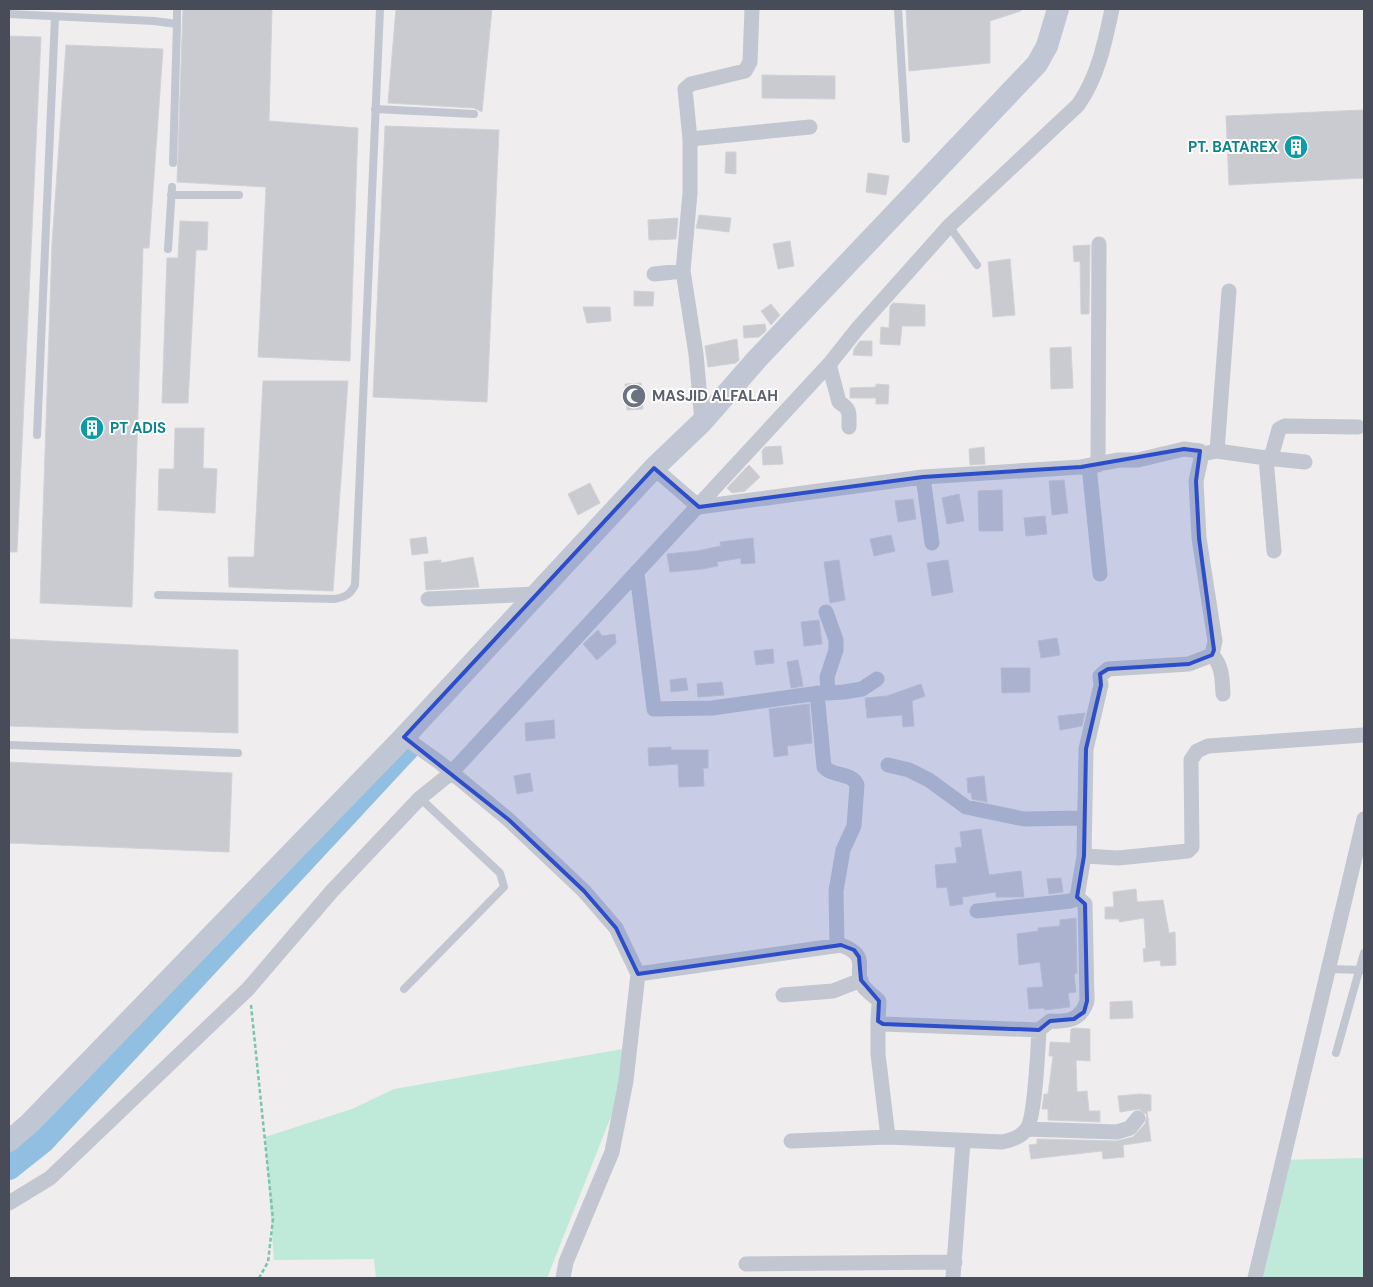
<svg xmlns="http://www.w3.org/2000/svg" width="1373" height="1287" viewBox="0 0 1373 1287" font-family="'DM Sans',sans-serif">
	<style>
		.green { fill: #bfe9d8 }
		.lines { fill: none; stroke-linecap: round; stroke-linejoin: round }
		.river { stroke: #90bfe1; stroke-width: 24 }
		.building { fill: #cacbd1; stroke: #d1d2d8 }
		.path { stroke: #7bc3af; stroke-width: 2.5; stroke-dasharray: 4 2.5; stroke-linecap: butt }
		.lane { stroke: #c1c6d0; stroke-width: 8 }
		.street { stroke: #c1c6d0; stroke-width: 15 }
		.secondary { stroke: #c1c6d4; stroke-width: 22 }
		.marked { fill: #2c4eca; fill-opacity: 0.2; stroke: #2c4eca; stroke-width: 4; stroke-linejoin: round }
		.labels { text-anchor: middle; stroke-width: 4; stroke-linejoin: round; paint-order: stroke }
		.culture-label { font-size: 15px; font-weight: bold; fill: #0d838f; stroke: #fff; text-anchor: end }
		.worship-label { font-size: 15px; font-weight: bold; fill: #5b616d; stroke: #fff; text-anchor: start }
	</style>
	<rect width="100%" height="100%" fill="#efeded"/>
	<!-- green -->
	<path class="green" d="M629,1048L614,1109L547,1278H376L374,1259L274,1260L265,1137L352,1109L394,1089Z
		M1364,1158V1278H1255L1281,1160Z"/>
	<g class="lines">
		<!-- river -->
		<path class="river" d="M9,1168L43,1141L409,747"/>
	</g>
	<!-- building -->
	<path class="building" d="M183,9H272L269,121L358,128L350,361L258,357L266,187L177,182Z
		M396,9H492L482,112L474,108L388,103Z
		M906,9H1021V11L990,21V63L909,71Z
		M9,36L41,37L17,552H9Z
		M66,45L163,49L149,248H143L132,607L40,603L52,244Z
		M762,75L835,76V99L762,98Z
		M1364,110V178L1229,185L1226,116Z
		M385,126L499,130L487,402L373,397Z
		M726,152H736V174L725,173Z
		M868,173L889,176L886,195L866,192Z
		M699,215L731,218L729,232L696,228Z
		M678,218L676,239L649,240L648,220Z
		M180,221L208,222L207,250H196L188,403H162L167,258H178Z
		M790,241L794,266L778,269L773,244Z
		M1090,245L1089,314H1081L1080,261L1074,262L1073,246Z
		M1010,259L1015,315L993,317L988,262Z
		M634,291L654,292L653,306H634Z
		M893,303L925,305V326H902L900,345L880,344L881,327L889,328L890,306Z
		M771,304L780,315L771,325L761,311Z
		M583,307H610L611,321L587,323Z
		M765,324L766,331L759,337L744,338L743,326Z
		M737,339L739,360L736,363L708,367L705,346Z
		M860,341H872V356L853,355L854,349Z
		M1071,347L1073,388L1051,389L1050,348Z
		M263,381H348L333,591L229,587L228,557H254Z
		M641,383L643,409L627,410L625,384Z
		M876,384L889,385L888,404H876V398H850V388L876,387Z
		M175,428H204L203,468L217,469L215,513L158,510L159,469H174Z
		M781,446L783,464L763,465L762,451L765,447Z
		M984,447L985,464L970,465L969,449Z
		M749,465L760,477L745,491L732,493L727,488Z
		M1064,480L1068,513L1052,515L1049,481Z
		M590,483L600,503L578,515L568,494Z
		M1002,490L1003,531H979L978,491Z
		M959,494L964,521L947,524L942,498Z
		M913,499L916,519L898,522L895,501Z
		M1045,516L1047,534L1026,536L1024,518Z
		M891,535L895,551L874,556L870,539Z
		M426,537L428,553L412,555L410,539Z
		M753,538L755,563L741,564V558L717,562L718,566L702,569L670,572L667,554L697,551L721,546L720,542Z
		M473,557L479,587L426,590L424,562L441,560V563Z
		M839,560L845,600L830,603L824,562Z
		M948,560L953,592L932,596L927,563Z
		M819,620L822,644L804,646L801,622Z
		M598,630L602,636L615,634L616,643L597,660L583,644Z
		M1057,638L1060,655L1041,658L1038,641Z
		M9,639L238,650V733L9,726Z
		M773,649L774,663L756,665L754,651Z
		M798,660L803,686L791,688L787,662Z
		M1001,668H1030V692L1002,693Z
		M686,678L688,690L671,692L670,680Z
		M722,682L724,695L698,697L697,684Z
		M921,684L925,696L912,701L914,726L903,727L902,715L867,718L865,698L887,696Z
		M809,704L812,743L787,746L788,755L774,757L769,709Z
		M1085,713L1082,726L1060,730L1058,716Z
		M554,720L555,738L526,741L525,723Z
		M671,747V750H708V768H703L704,786L679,787L678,764L649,766L648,748Z
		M9,762L232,773L229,852L9,843Z
		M530,773L533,791L517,794L514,776Z
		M984,776L987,802L972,799L971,792L968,793L967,778Z
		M981,829L989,875L1021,871L1024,897H996V892L962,897L963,904L950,906L947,887L937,888L935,865L957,863L955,848L962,847L960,832Z
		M1061,878L1063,892L1049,894L1047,879Z
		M1136,889L1137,902L1163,900L1169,933L1175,932L1176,965L1161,966L1160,960L1144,962L1143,949L1146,948L1144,918L1119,922V919H1105V907H1114L1113,892Z
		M1076,918L1077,973L1074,974L1076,992L1068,993L1070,1007L1045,1010L1044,1008L1029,1009L1027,988L1043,987L1040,962L1019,965L1017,934L1038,931V928L1060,926V920Z
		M1132,1001L1133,1018L1110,1019V1002Z
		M1075,1028L1090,1029V1061L1076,1060L1077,1092L1087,1091L1089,1111H1100V1122L1048,1120V1109H1042L1044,1094H1048L1050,1079L1053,1056H1049L1050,1042L1070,1043L1071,1029Z
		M1140,1094L1151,1095V1111H1147L1151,1141L1123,1145L1124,1157L1103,1159L1102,1151L1031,1159L1029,1145L1037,1144V1139L1117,1141L1133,1137L1145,1124L1147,1115L1139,1109L1120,1112L1118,1096Z"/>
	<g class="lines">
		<!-- path -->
		<path class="path" d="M251,1005L273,1219L268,1262L259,1278"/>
		<!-- lane -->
		<path class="lane" d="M898,9L906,139
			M9,14L154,21L177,24V9
			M375,109L474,114
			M173,163L177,24
			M171,195H239
			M949,226L977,265
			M168,249L172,187
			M37,435L55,17
			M158,595L335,599C345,597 350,595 355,585L380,9
			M9,745L238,753
			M1328,969L1363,970
			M404,989L504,887L500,873L420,798
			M1336,1053L1364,953"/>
		<!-- street -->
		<path class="street" d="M690,139L810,127
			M654,274L683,271
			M831,362L830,368L839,402C851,410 849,412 849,427
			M702,422L696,354L683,271L690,193V139L685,89L691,84L745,71L750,62L752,9
			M1217,451L1229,291
			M1202,454L1217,451L1266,458L1272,454L1279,429L1285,426L1358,427
			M1098,465L1099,244
			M1089,466L1100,574
			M654,468L699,507L923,477L1081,467L1119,460H1138L1184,449L1200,451L1202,454L1196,481L1199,538L1215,641L1212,655L1189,664L1108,669L1100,676L1101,685L1086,749L1084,856L1077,897L1071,901L977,911
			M923,477L932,543
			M1274,551L1266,458L1305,462
			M637,574L654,709L712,708L812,694L844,692L862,689L877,679
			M428,599L537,594
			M826,612L836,640V650L827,677L828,693
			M1212,655C1223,666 1222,680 1223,694
			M817,693L824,767C833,777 852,772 857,785L854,826L843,850L836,891L837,945
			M404,737L439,762L509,820L584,891L616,928L638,974L626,1081L612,1152L566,1262L563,1278
			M888,765L909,770L929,780L966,807L1024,819L1083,818
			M1084,856L1118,858L1188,851L1192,847L1191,760L1197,751L1208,746L1364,735
			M638,974L841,945C873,957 851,969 864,987C868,992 874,996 879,1001L878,1021L883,1024L1039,1030L1050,1021C1068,1022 1081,1020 1087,1001L1085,904L1077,897
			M783,995L833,991L861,980
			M878,1021V1054L888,1137
			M1027,1129L1117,1132L1130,1128L1138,1118
			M791,1141L888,1137L1002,1142C1011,1140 1019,1138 1026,1130C1035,1120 1038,1047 1039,1030
			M9,1203L50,1178L248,989L332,891L420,798L451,773L831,362L858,328L949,226L1078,105C1098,77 1105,42 1112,9
			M746,1264L955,1262
			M953,1278L963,1141
			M1255,1278L1364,819"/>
		<!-- secondary -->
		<path class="secondary" d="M9,1141L30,1123L404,737L654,468L702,422L757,359L1037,64L1047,46L1058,9"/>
	</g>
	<!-- marked area -->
	<path class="marked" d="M1184,449L1200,451L1196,481L1199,538L1214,650L1212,655L1189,664L1108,669L1100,674L1101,685L1086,749L1084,856L1077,897L1085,904L1087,1001L1084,1012L1074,1019L1050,1021L1039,1030L883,1024L878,1021L879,1001L861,980L859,957L854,950L841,945L638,974L616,928L584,891L509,820L404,737L654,468L699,507L923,477L1081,467Z"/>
	<!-- icons -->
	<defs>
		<g id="building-disc" transform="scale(1.25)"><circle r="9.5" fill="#0f9aa8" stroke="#fff"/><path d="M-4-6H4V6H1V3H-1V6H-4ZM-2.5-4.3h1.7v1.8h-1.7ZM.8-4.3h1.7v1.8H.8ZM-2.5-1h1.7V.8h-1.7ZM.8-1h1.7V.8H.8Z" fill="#fff"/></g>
		<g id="mosque-disc" transform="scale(1.25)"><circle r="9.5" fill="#6b7280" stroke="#fff"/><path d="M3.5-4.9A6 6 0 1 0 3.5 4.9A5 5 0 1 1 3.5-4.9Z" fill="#fff"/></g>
	</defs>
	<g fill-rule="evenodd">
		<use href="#building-disc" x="1296" y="147"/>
		<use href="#mosque-disc" x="634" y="396"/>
		<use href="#building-disc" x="92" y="428"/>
	</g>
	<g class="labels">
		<!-- culture labels -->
		<g class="culture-label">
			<text x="1278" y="152">PT. BATAREX</text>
			<text x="110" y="433" text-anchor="start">PT ADIS</text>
		</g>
		<!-- worship labels -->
		<g class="worship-label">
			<text x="652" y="401">MASJID ALFALAH</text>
		</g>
	</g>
	<!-- border -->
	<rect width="1373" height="1287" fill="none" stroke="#474c58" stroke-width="20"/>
</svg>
